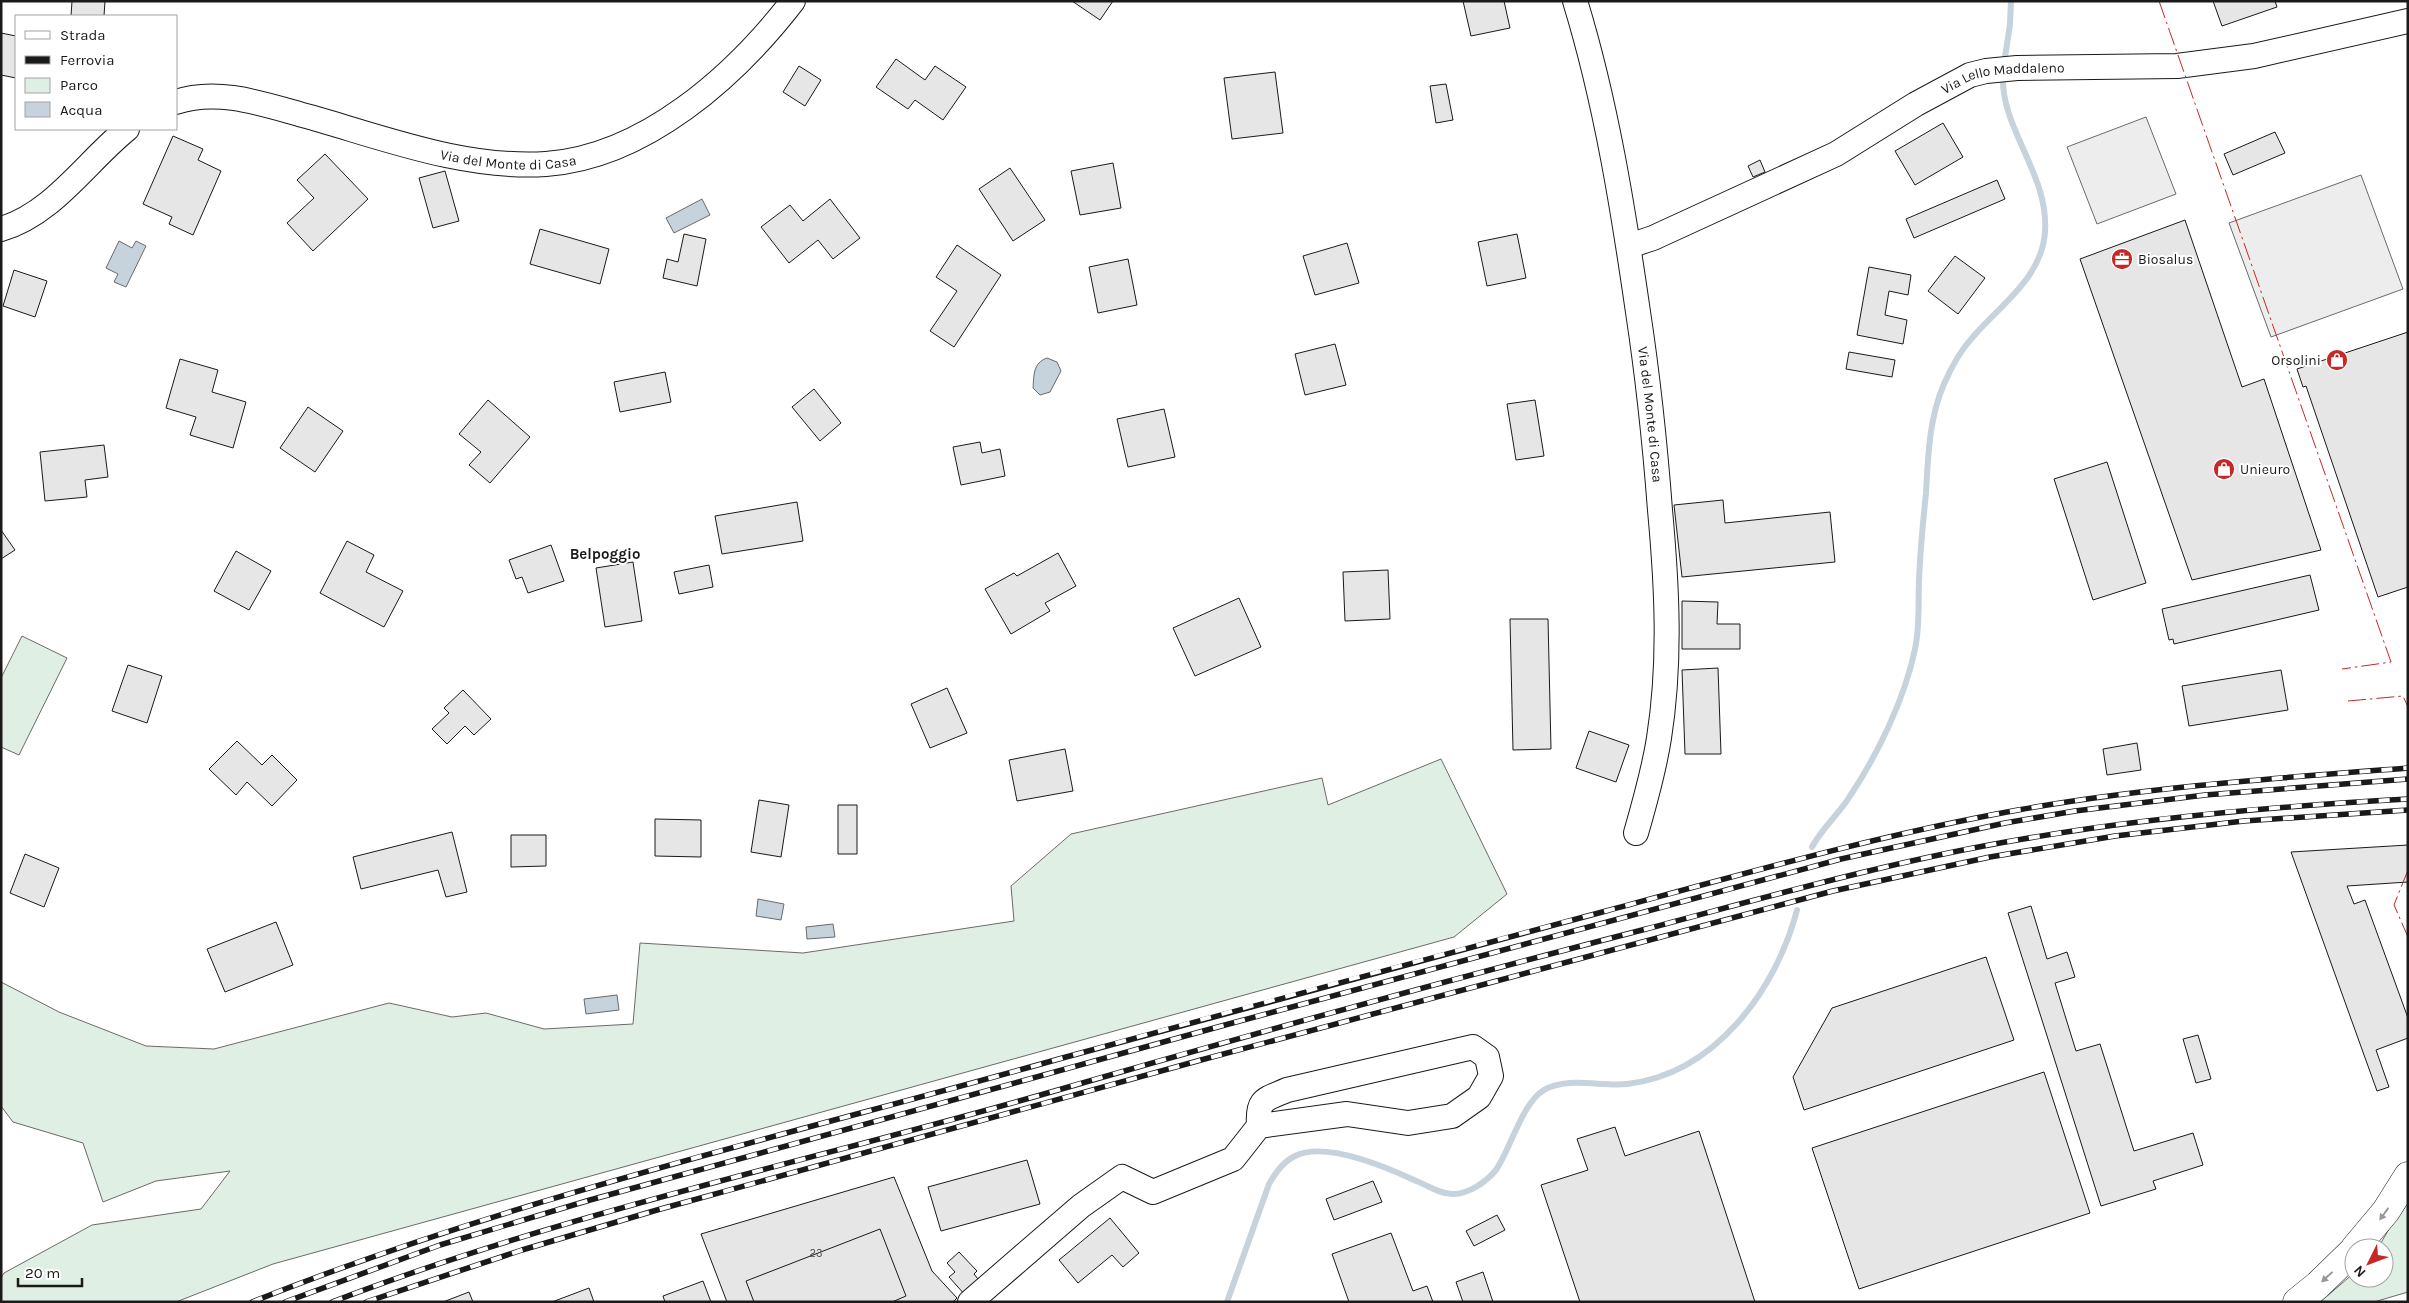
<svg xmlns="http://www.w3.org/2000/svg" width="2409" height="1303" viewBox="0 0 2409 1303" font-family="Karla,sans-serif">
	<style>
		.green { fill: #e0efe3; stroke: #6a6a6a }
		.parking { fill: #ededed; stroke: #6a6a6a }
		.water { fill: #c6d2dc; stroke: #6a6a6a }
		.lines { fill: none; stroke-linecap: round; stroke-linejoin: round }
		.stream { stroke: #c6d2dc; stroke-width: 6 }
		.building { fill: #e6e6e6; stroke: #1a1a1a }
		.minor-casing { stroke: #1a1a1a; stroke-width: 26 }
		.highway-casing { stroke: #1a1a1a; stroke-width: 29 }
		.minor { stroke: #fff; stroke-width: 24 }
		.highway { stroke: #fff; stroke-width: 28 }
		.rail-casing { stroke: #1a1a1a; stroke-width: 5.5 }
		.rail { stroke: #fff; stroke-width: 4; stroke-dasharray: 11; stroke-linecap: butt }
		.power { stroke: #c62828; stroke-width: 1; stroke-dasharray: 18 4 2.5 4; stroke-linecap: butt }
		.oneway { fill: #989898 }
		.labels { text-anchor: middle; stroke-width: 4; stroke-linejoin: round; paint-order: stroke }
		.number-label { font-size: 11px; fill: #4d4d4d }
		.street-label { font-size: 14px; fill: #1a1a1a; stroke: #fff }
		.poi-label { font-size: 14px; fill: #1a1a1a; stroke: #fff; text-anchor: start }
		.neighbourhood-label { font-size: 15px; font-weight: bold; fill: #1a1a1a; stroke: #fff }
	</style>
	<rect width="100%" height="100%" fill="#fff"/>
	<!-- green -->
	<path class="green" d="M22,636L67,658L19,755L1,747V678Z
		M1441,759L1507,894L1454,937L273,1264L176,1302H1V1278L4,1273L92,1225L201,1209L230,1171L156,1181L103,1202L83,1143L13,1122L1,1106V982L59,1012L146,1046L214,1049L389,1003L452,1017L486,1013L544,1029L633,1024L640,943L803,953L1014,921L1011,886L1071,834L1322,778L1328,805Z
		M2408,1196V1292L2374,1302H2320L2354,1273V1278H2384V1248H2378Z"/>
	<!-- parking -->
	<path class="parking" d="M2146,117L2176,194L2097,224L2067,147Z
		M2361,175L2403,289L2271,337L2229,223Z"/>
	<!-- water -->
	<path class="water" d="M702,199L710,215L674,233L666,218Z
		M119,241L132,248L136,241L146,246L126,287L114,282L118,274L106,268Z
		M1047,358L1057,362L1061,371L1050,392L1040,395L1033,388C1034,375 1033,363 1047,358Z
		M758,899L784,904L781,920L756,916Z
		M833,924L835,937L807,939L806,927Z
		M617,995L619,1010L586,1014L584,999Z"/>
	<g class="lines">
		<!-- stream -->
		<path class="stream" d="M2004,64L2010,24L2011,1
			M1812,847C1822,828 1839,814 1850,796C1878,754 1905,698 1915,649C1920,626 1918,604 1919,581C1920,552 1923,522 1926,493C1928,457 1929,418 1944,384C1951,368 1960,351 1972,338C2000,305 2042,278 2045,232C2049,173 2000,129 2003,74
			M1227,1302L1269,1184C1276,1172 1283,1162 1295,1156C1325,1141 1386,1167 1414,1180C1427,1185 1439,1194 1453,1194C1469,1194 1486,1182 1496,1170C1511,1148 1522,1103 1544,1090C1568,1076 1601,1087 1627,1084C1715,1074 1776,990 1797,910"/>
	</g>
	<!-- building -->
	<path class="building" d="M72,1H105L104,16H71Z
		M1072,1H1113L1100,20Z
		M1463,1H1504L1510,28L1471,36Z
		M2213,1H2275L2277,7L2222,26Z
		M1,33L16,36V78L1,75Z
		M896,59L925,80L935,66L966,87L943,120L915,100L908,109L876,87Z
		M799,66L821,80L805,106L783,92Z
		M1275,72L1283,133L1232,139L1224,78Z
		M1446,84L1453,120L1436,123L1430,86Z
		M1943,123L1963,157L1915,185L1895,151Z
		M2275,132L2285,153L2233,175L2224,154Z
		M173,136L203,149L198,160L221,171L193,235L169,224L172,217L143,204Z
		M325,154L368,199L313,251L287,223L314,198L297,180Z
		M1760,160L1765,172L1753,177L1748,166Z
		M1113,163L1121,208L1080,215L1071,171Z
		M1010,168L1045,220L1013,241L979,189Z
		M445,171L459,221L433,228L419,178Z
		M1997,180L2005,199L1914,238L1906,219Z
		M830,199L860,238L833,259L818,240L789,263L761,227L790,205L803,221Z
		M2185,220L2242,387L2264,379L2321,550L2192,580L2080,259Z
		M540,229L609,249L600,284L530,264Z
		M684,234L706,239L697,286L663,278L667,259L678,262Z
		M1517,234L1526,278L1487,286L1478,242Z
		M1347,243L1359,283L1315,295L1303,256Z
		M957,245L1001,275L954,347L930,331L957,291L936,277Z
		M1955,256L1985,278L1958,314L1928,291Z
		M1128,259L1137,305L1098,313L1089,267Z
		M1869,267L1911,275L1908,295L1889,291L1885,315L1907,320L1903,344L1857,335Z
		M14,270L47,281L35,317L3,306Z
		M2408,332V587L2378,597L2306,386L2303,387L2297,369Z
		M1335,344L1346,385L1305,395L1295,354Z
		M1849,352L1895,360L1892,377L1846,369Z
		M180,359L218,370L212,392L246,402L233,448L190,435L196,417L166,408Z
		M665,372L671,402L620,412L614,382Z
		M814,389L841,423L820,441L792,407Z
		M488,400L530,437L490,483L469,465L481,452L459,434Z
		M1535,400L1544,456L1516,460L1507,404Z
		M308,407L343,431L315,472L280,448Z
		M1164,409L1175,457L1128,467L1117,419Z
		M980,442L982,453L1000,449L1005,476L961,485L953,447Z
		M104,445L108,477L85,480L87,497L45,501L40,452Z
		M2107,462L2146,583L2093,600L2054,479Z
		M1723,500L1725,523L1830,512L1835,562L1682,577L1674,505Z
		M797,502L803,541L722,554L715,516Z
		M1,530L15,550L1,559Z
		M347,541L374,555L366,572L403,591L384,627L320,593Z
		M551,545L564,581L528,593L522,577L516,579L509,560Z
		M236,551L271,571L249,610L214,591Z
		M1058,553L1076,586L1045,603L1050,611L1011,634L985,589L1014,573L1017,576Z
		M633,562L642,621L605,627L596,568Z
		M709,565L713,587L679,594L674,572Z
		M1388,570L1390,619L1345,621L1343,572Z
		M2310,575L2319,610L2174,644L2173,639L2169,640L2162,609Z
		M1239,598L1261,647L1195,676L1173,628Z
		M1682,601L1718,602L1717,624H1740V649H1682Z
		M1510,619H1548L1551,749L1513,750Z
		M128,665L162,676L147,723L112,711Z
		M1718,668L1721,754H1685L1682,670Z
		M2281,670L2288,710L2189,726L2182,686Z
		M947,688L967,733L930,748L911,704Z
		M463,690L491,719L474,735L465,726L447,744L432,729L449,713L444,708Z
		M1589,731L1629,745L1616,782L1576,768Z
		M237,741L262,765L272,755L297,780L272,806L247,782L236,795L209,769Z
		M2137,743L2141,770L2107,775L2103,749Z
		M1065,749L1073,791L1017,801L1009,760Z
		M759,800L789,805L781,857L751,852Z
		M838,805H857V854H838Z
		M655,819L701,820V857L655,856Z
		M452,832L467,892L446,897L438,870L361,889L353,857Z
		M511,835H546V866L511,867Z
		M2408,845V882L2347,886L2354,904L2365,900L2408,1018V1038L2376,1050L2389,1087L2377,1091L2291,852Z
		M25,854L59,868L44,907L10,893Z
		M2031,906L2047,959L2067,952L2075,977L2055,983L2076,1051L2100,1044L2134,1151L2193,1133L2203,1165L2153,1181L2156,1189L2101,1206L2008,913Z
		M276,922L293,965L225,992L207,949Z
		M1986,957L2014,1040L1804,1110L1793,1077L1832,1008Z
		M2198,1035L2211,1079L2196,1083L2183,1039Z
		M2044,1072L2090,1213L1859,1289L1812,1148Z
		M1615,1127L1625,1156L1699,1131L1755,1302H1580L1541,1185L1588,1170L1577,1139Z
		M1027,1160L1040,1204L941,1231L928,1187Z
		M894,1177L932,1271L957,1298L953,1302H727L701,1234Z
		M1373,1181L1382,1202L1334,1220L1326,1199Z
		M1497,1215L1505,1230L1474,1246L1466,1231Z
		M1110,1218L1139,1253L1123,1267L1112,1255L1078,1283L1059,1260Z
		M880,1229L906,1296L892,1302H754L746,1281Z
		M1391,1233L1413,1291L1427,1286L1433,1302H1349L1332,1254Z
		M959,1252L977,1271L974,1274L981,1283L966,1296L949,1277L955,1272L947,1263Z
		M1483,1272L1493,1302H1463L1456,1282Z
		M703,1281L711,1302H665L663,1296Z
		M589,1288L594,1302H552Z
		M469,1292L473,1302H443Z"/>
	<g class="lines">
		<!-- minor casing -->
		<g class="minor-casing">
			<g id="minor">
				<path id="s1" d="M1575,1C1606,102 1623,208 1638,312C1648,378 1655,444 1660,510C1667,586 1671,662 1659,738C1654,770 1645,802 1636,833"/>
				<path id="s2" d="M176,102C220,87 268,106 310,117C387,139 465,169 546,164C645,157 735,76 793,1"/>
				<path d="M1,229C53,214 87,161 127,129"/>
				<path id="s3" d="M1629,246L1653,238L1836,154L1916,104L1970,75L1986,71L2017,68L2177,66L2254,56L2408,21"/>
				<path d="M970,1302L1081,1206L1122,1177L1153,1192L1233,1159L1259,1126C1257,1099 1264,1100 1287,1090L1473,1047L1487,1057L1491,1076L1479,1097L1452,1116L1408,1123L1347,1114L1259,1126"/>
			</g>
		</g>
		<!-- highway casing -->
		<g class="highway-casing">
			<path id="highway" d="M2355,1248L2386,1211L2408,1176
				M2297,1302L2318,1285L2354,1250"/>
		</g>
		<!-- minor -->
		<use href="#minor" class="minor"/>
		<!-- highway -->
		<use href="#highway" class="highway"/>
		<!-- rail casing -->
		<g class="rail-casing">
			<path id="rail" d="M252,1302C515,1197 793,1134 1066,1057C1245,1007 1425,959 1606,911C1743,874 1879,835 2018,810C2147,787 2278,778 2408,768
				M285,1302L440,1245L590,1200L1225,1025L1841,859L2005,823L2075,811L2205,795L2408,779
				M332,1302C564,1213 807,1162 1044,1094C1244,1036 1445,981 1646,929C1771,896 1896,860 2023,839C2150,817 2279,806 2408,799
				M366,1302L522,1250L657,1210L1201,1060L1833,891L1990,857L2115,836L2244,821L2408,810"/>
		</g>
		<!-- rail -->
		<use href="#rail" class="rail"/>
		<!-- power -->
		<path class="power" d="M2159,1L2391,662L2342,669
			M2348,701L2403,696L2408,707
			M2408,870L2394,905L2408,937"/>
	</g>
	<!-- one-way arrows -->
	<defs><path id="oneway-solid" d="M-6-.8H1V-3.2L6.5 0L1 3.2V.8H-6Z" transform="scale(1.25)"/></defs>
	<g class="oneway">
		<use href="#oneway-solid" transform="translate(2384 1214) rotate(126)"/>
		<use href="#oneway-solid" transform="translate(2327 1277) rotate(137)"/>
	</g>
	<!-- icons -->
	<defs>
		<g id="office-disc" transform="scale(1.125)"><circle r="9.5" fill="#c62828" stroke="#fff"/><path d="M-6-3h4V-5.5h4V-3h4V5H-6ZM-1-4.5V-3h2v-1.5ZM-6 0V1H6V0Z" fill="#fff"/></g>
		<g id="shop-disc" transform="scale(1.125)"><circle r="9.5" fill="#c62828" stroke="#fff"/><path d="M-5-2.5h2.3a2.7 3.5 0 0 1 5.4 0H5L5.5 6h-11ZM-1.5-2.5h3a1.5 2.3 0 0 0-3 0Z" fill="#fff"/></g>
	</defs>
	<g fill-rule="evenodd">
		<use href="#office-disc" x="2122" y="259"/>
		<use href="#shop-disc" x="2337" y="360"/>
		<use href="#shop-disc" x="2224" y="469"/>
	</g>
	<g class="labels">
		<!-- number labels -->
		<g class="number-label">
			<text x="816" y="1257">23</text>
		</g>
		<!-- street labels -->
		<g class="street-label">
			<text dy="5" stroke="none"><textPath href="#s3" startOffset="414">Via Lello Maddaleno</textPath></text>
			<text dy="5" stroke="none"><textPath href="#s2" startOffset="341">Via del Monte di Casa</textPath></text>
			<text dy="5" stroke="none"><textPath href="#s1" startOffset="421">Via del Monte di Casa</textPath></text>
		</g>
		<!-- poi labels -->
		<g class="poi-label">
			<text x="2138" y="264">Biosalus</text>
			<text x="2321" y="365" text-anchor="end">Orsolini</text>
			<text x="2240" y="474">Unieuro</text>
		</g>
		<!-- neighbourhood labels -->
		<g class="neighbourhood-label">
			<text x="605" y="559">Belpoggio</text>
		</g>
	</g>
	<!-- border -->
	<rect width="2409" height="1303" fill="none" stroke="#1a1a1a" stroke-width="5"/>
	<!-- legend -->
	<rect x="15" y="15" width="162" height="115" fill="#ffffff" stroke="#a3a3a3"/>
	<rect x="25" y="31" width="25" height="8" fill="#ffffff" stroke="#a3a3a3"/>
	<text x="60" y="40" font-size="15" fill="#1a1a1a">Strada</text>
	<rect x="25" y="56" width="25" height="8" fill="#1a1a1a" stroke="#a3a3a3"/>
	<text x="60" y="65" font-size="15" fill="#1a1a1a">Ferrovia</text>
	<rect x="25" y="78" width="25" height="15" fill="#e0efe3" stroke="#a3a3a3"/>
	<text x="60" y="90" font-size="15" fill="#1a1a1a">Parco</text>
	<rect x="25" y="102" width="25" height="15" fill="#c6d2dc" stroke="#a3a3a3"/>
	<text x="60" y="115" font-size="15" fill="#1a1a1a">Acqua</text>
	<!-- north arrow -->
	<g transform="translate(2369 1263) rotate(228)"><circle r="24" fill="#ffffff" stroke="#a3a3a3"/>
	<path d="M0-4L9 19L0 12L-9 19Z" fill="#c62828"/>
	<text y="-8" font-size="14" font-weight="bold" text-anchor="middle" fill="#1a1a1a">N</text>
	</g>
	<!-- scale -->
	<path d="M18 1278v8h64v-8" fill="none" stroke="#1a1a1a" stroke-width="2.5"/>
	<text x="25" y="1278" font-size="15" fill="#1a1a1a" stroke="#ffffff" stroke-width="4" paint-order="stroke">20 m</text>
</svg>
